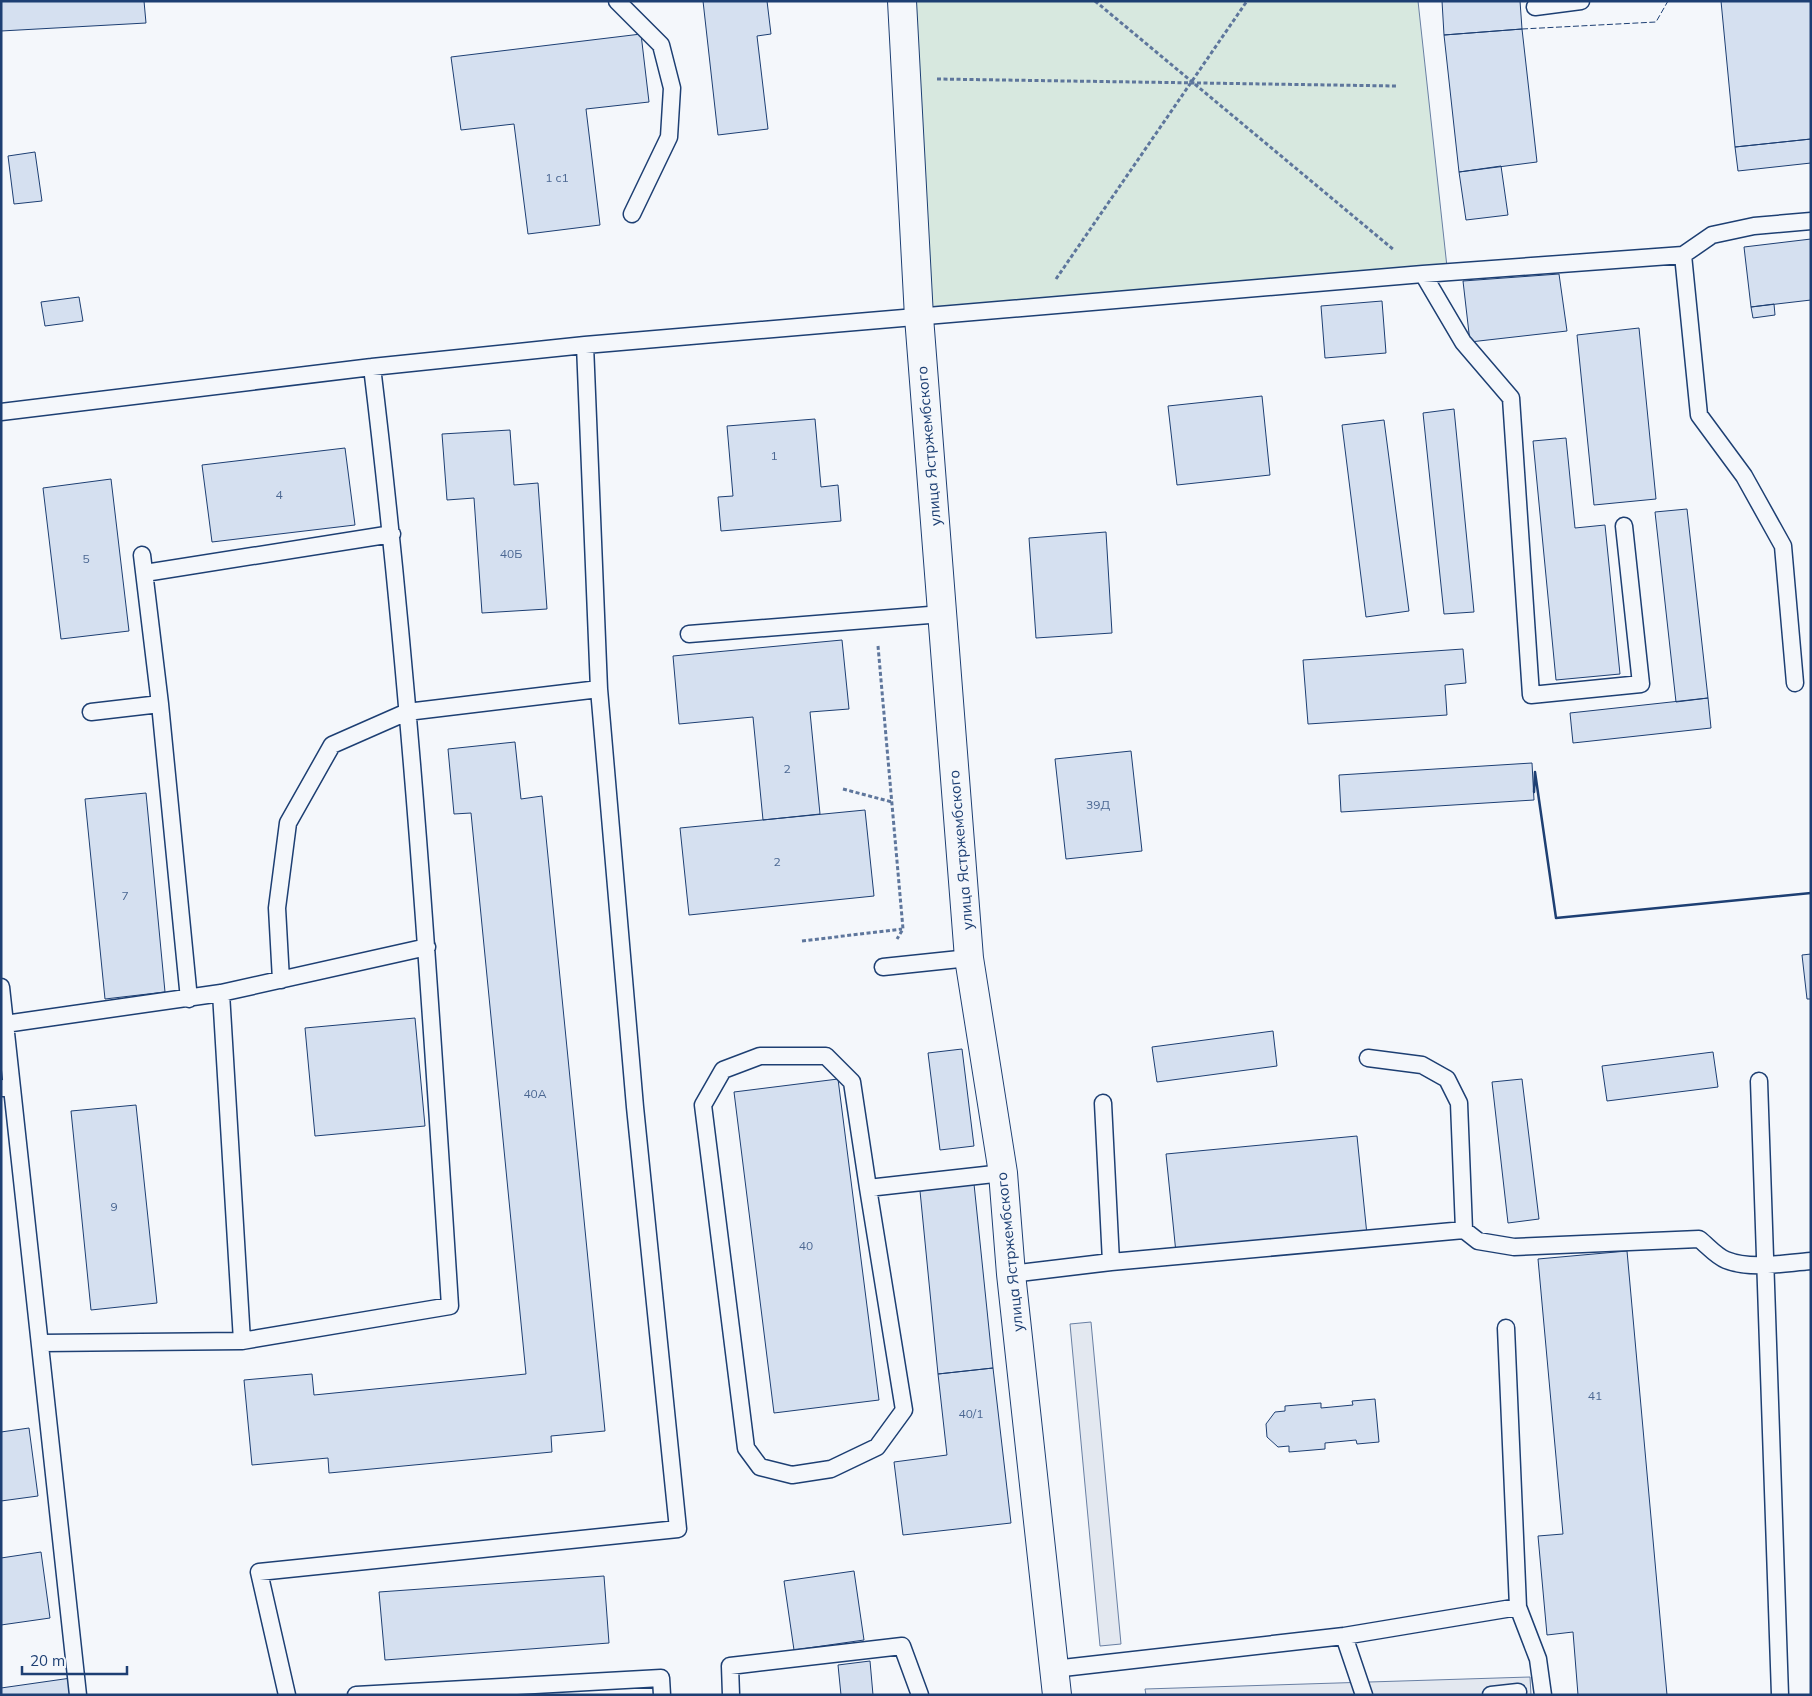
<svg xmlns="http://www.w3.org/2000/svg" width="1812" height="1696" viewBox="0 0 1812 1696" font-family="Mulish,sans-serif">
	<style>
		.green { fill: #d7e8df; stroke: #687fa3 }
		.parking { fill: #e3e8f0; stroke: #687fa3 }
		.building { fill: #d5e0f0; stroke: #1d3f73 }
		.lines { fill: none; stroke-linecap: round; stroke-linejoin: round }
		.service-casing { stroke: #1d3f73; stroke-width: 19 }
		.secondary-casing { stroke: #1d3f73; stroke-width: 30 }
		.path { stroke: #5e769c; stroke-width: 3; stroke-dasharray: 4 2.5; stroke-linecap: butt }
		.service { stroke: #f4f7fb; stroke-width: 16 }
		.secondary { stroke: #f4f7fb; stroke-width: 28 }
		.fence { stroke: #1d3f73; stroke-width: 1; stroke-dasharray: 6 2.5; stroke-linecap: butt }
		.wall { stroke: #1d3f73; stroke-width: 2.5 }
		.labels { text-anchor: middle; stroke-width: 4; stroke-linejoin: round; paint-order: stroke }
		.number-label { font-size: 12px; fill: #4b6792 }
		.street-label { font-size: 15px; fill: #1d3f73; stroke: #f4f7fb }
	</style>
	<rect width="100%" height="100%" fill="#f4f7fb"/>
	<!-- green -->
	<path class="green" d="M912,1H1418L1447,267L927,311Z"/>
	<!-- parking -->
	<path class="parking" d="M1091,1322L1121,1644L1100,1646L1070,1324Z
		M1530,1677L1531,1695H1146L1145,1689Z"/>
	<!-- building -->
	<path class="building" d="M1,1H144L146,23L1,31Z
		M703,1H767L771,34L757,36L768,129L718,135Z
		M1442,1H1520L1522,29L1444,35Z
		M1721,1H1811V139L1735,147Z
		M1522,29L1537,162L1459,172L1444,35Z
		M641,34L649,102L586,109L600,225L528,234L514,124L461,130L451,57Z
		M1811,139V163L1738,171L1735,147Z
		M35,152L42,201L14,204L8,156Z
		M1501,166L1508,215L1466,220L1459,172Z
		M1811,239V300L1751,307L1744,247Z
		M1559,274L1567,331L1470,342L1463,281Z
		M79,297L83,321L45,326L41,302Z
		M1382,301L1386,353L1325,358L1321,306Z
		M1774,304L1775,315L1753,318L1751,307Z
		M1639,328L1656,499L1594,505L1577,335Z
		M1262,396L1270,475L1177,485L1168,406Z
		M1454,409L1474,612L1444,614L1423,413Z
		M815,419L821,487L838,485L841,521L721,531L718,497L733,496L727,426Z
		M1384,420L1409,611L1366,617L1342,425Z
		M510,430L514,485L538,483L547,609L482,613L474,498L447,500L442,434Z
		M1566,438L1575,528L1605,525L1620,674L1556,680L1533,441Z
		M345,448L355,525L212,542L202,465Z
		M111,479L129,631L61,639L43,488Z
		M1687,509L1708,698L1676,702L1655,512Z
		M1106,532L1112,633L1036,638L1029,538Z
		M842,640L849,709L810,712L820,814L763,820L753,717L679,724L673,656Z
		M1463,649L1466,683L1445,685L1447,715L1308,724L1303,660Z
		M1708,698L1711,728L1573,743L1570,713Z
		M515,742L521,799L542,796L605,1431L551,1436L552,1452L329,1473L328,1458L252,1465L244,1380L312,1374L314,1395L526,1374L471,813L454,814L448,749Z
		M1131,751L1142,851L1066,859L1055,759Z
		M1532,763L1534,800L1341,812L1339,775Z
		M146,793L165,992L105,999L85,799Z
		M865,810L874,896L689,915L680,828Z
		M1811,954V999H1807L1802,955Z
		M415,1018L425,1126L315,1136L305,1028Z
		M1273,1031L1277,1066L1157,1082L1152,1047Z
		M962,1049L974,1146L940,1150L928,1053Z
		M1713,1052L1718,1087L1607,1101L1602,1066Z
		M838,1079L879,1400L774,1413L734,1092Z
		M1522,1079L1539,1219L1508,1223L1492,1082Z
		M136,1105L157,1303L91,1310L71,1111Z
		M1357,1136L1367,1235L1176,1253L1166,1154Z
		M974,1184L993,1368L938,1374L920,1191Z
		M1627,1251L1667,1695H1578L1573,1632L1547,1635L1538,1536L1563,1534L1538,1259Z
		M993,1368L1011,1523L903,1535L894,1462L947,1455L938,1374Z
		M1375,1399L1379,1442L1357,1444L1356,1440L1325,1443V1449L1289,1452V1446L1278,1447L1267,1437L1266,1424L1275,1412L1285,1411V1406L1321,1403V1408L1353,1405L1352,1401Z
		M29,1428L38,1496L1,1501V1432Z
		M41,1552L50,1618L1,1625V1558Z
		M854,1571L864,1640L794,1650L784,1581Z
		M604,1576L609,1643L385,1660L379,1592Z
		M870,1661L873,1695H841L838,1665Z
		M71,1678L73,1695H1V1688Z"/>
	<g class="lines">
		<!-- service casing -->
		<g class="service-casing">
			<path id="service" d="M617,1L661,45L672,88L669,137L632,214
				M1535,7L1581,1
				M1683,255L1712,235L1754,226L1811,221
				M1423,274L1463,342L1511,398L1531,695L1641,684L1624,526
				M1,412L372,367L585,345L1423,274L1683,255L1699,415L1744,476L1783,546L1795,683
				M142,555L160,704
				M145,573L392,534
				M689,634L942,614
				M91,712L160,704L189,999
				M883,967L969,958
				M281,980L277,908L288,823L332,745L407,712L599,689L585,345
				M1,987L12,1088H3
				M221,993L242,1341
				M5,1024L221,993L427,947
				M1759,1081L1780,1695
				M12,1088L78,1695
				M1103,1103L1111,1262
				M868,1188L904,1410L877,1447L831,1469L792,1475L760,1467L746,1448L703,1105L723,1070L760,1056H826L852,1082L868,1188L1003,1173
				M1464,1230L1478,1241L1514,1247L1699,1239C1707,1245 1716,1256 1726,1260C1751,1270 1784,1263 1811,1261
				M1011,1274L1111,1262L1464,1230L1459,1103L1447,1079L1422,1065L1368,1058
				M41,1343L242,1341L450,1306C430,992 410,679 372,367
				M1518,1607L1538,1659L1543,1695
				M1344,1636L1364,1695
				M1054,1669L1344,1636L1518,1607L1506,1328
				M287,1695L259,1572L678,1529L635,1107L599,689
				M356,1695L661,1678L662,1695
				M731,1695L730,1666L902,1646L920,1695
				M1491,1695L1518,1692"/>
		</g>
		<!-- secondary casing -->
		<g class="secondary-casing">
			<path id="secondary" d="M902,1L919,317L969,958L1003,1173L1011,1274L1057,1695"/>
		</g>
		<!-- path -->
		<path class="path" d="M1095,1L1394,250
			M937,79L1397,86
			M1056,279L1247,1
			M878,646L903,929L897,939
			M843,789L892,802
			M802,941L902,929"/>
		<!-- service -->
		<use href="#service" class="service"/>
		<!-- secondary -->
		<use href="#secondary" class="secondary"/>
		<!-- fence -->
		<path class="fence" d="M1522,29L1656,22L1668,1"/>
		<!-- wall -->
		<path class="wall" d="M1534,792L1535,772L1556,918L1811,893"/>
	</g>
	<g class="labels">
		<!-- number labels -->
		<g class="number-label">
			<text x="557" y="182">1 с1</text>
			<text x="774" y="460">1</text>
			<text x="279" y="499">4</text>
			<text x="511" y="558">40Б</text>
			<text x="86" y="563">5</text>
			<text x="787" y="773">2</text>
			<text x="1098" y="809">39Д</text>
			<text x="777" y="866">2</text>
			<text x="125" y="900">7</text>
			<text x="535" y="1098">40А</text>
			<text x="114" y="1211">9</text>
			<text x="806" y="1250">40</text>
			<text x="1595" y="1400">41</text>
			<text x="971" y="1418">40/1</text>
		</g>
		<!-- street labels -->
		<g class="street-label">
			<text transform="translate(929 446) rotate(-95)" y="5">улица Ястржембского</text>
			<text transform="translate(961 850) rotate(-95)" y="5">улица Ястржембского</text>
			<text transform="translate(1010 1252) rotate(-96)" y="5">улица Ястржембского</text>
		</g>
	</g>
	<!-- border -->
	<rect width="1812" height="1696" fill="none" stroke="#1d3f73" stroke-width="5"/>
	<!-- scale -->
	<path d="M22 1666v8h105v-8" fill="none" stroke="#1d3f73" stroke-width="2.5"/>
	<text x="30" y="1666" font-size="15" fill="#1d3f73" stroke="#f4f7fb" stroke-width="4" paint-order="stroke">20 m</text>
</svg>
